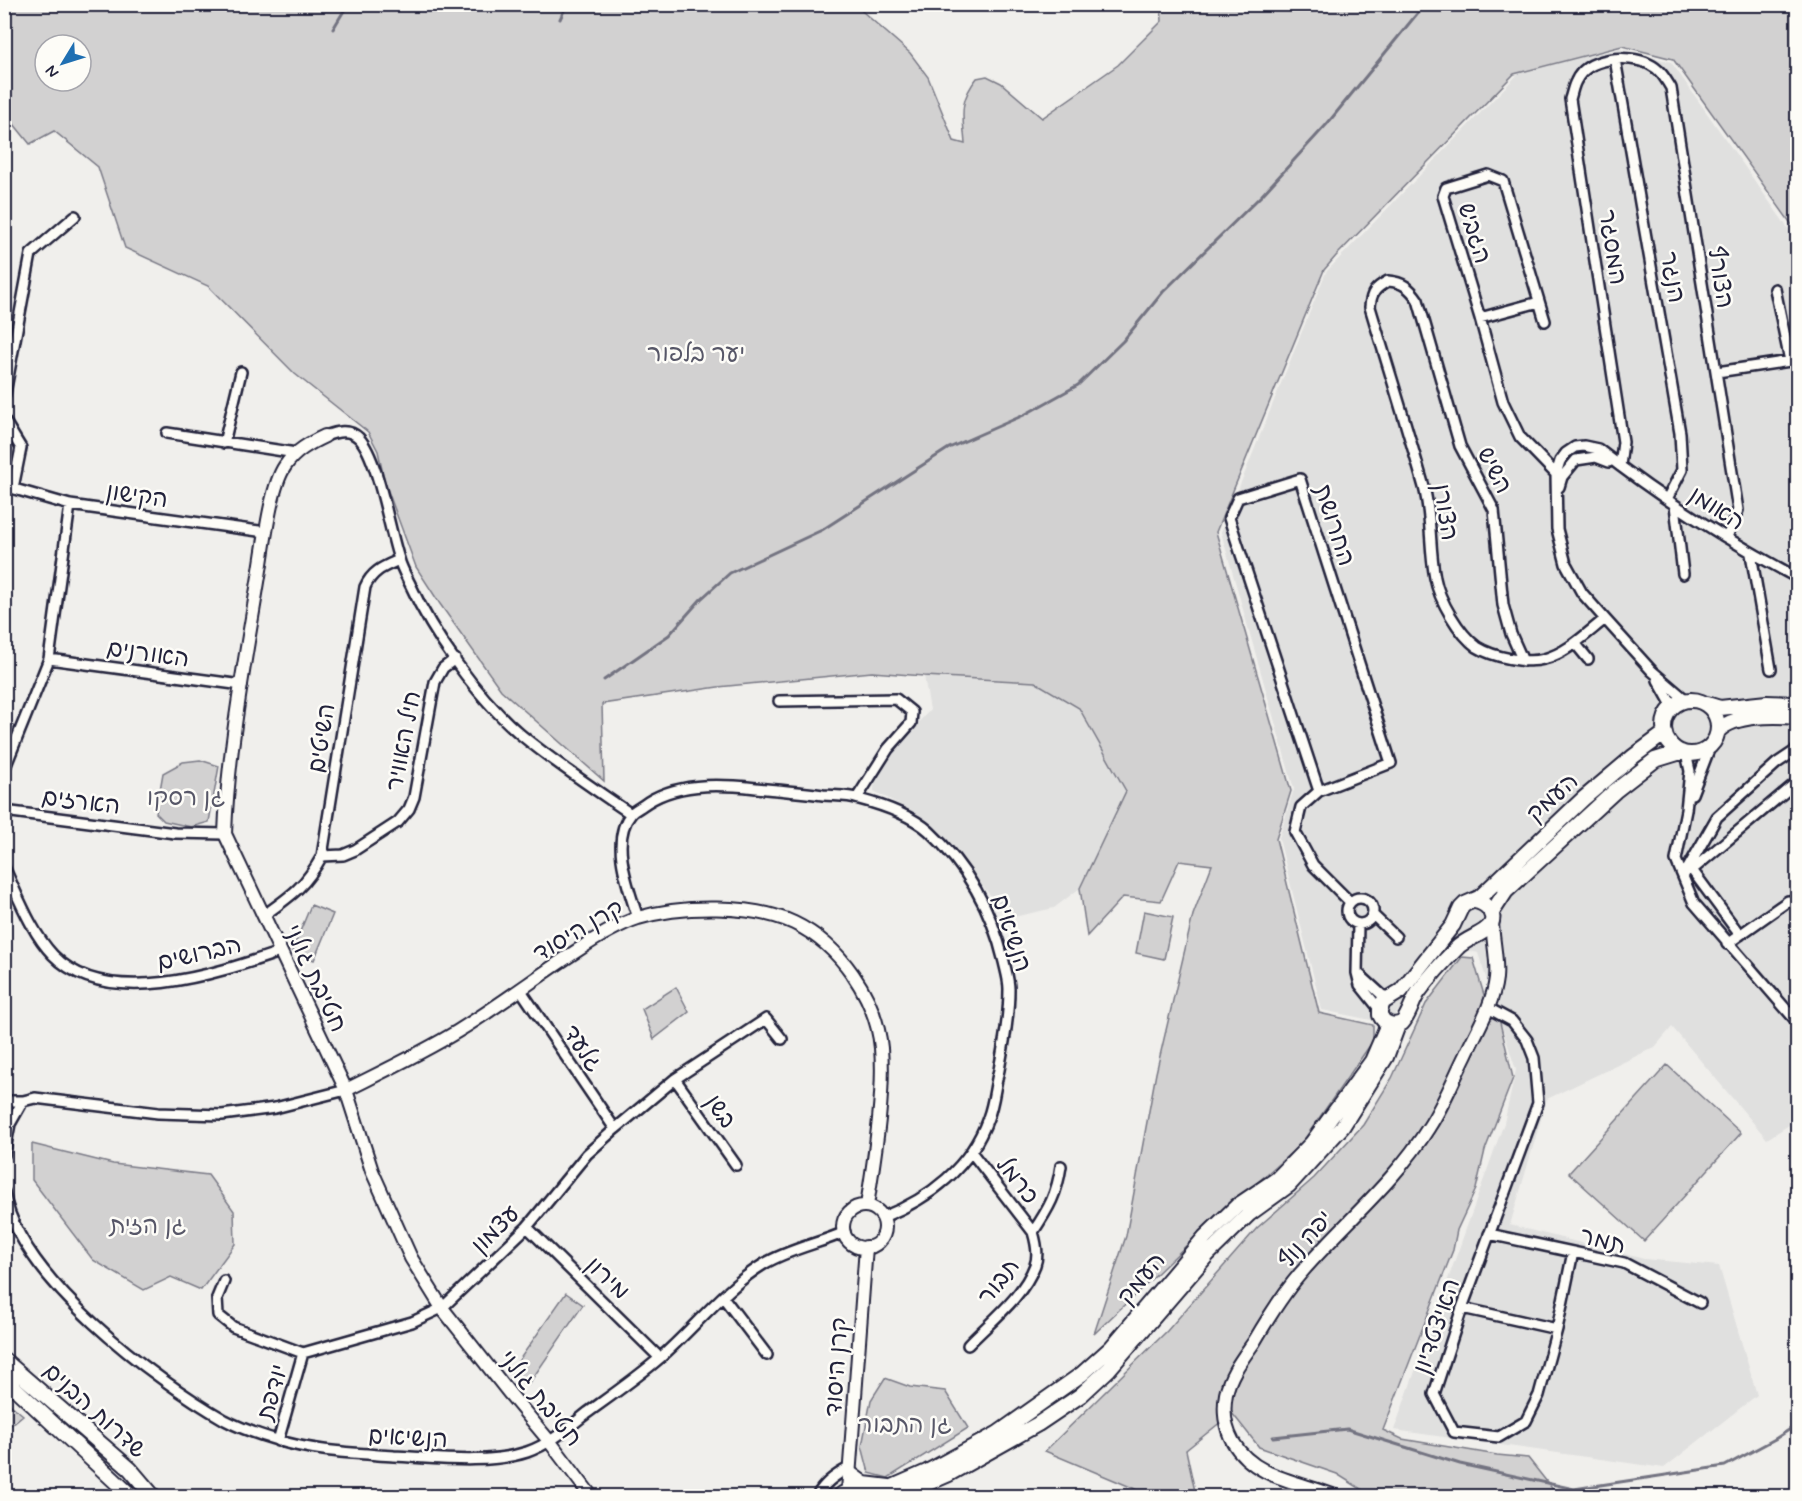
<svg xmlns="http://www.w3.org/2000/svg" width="1802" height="1501" viewBox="0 0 1802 1501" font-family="Mynerve,'Playpen Sans Hebrew',sans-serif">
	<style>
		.built { fill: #e0e0df }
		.green { fill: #d2d1d1; stroke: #7a7a86; stroke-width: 1.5; fill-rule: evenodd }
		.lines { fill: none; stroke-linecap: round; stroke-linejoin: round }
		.stream { stroke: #737381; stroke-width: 3 }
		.minor-casing { stroke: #22223b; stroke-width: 14 }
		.tertiary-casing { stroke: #22223b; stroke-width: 16 }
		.secondary-casing { stroke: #22223b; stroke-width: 18 }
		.minor { stroke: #fdfcf7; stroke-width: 9 }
		.tertiary { stroke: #fdfcf7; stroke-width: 12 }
		.secondary { stroke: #fdfcf7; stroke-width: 14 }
		.labels { text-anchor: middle; stroke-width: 5; stroke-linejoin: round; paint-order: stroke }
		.street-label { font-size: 24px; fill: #22223b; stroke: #fdfcf7 }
		.park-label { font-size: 24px; fill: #575768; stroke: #fdfcf7 }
	</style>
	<rect width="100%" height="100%" fill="#f0efec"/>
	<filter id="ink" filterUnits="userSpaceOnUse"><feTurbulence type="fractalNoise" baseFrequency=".0167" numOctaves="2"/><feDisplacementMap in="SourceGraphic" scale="12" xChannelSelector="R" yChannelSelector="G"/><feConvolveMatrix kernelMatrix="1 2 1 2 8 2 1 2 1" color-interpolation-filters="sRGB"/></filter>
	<g filter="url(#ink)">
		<!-- built -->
		<path class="built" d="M1620,49L1671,62L1797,241V1120L1767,1139L1672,1027L1655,1047L1547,1099L1510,1225L1644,1259L1719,1266L1757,1395L1664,1468L1394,1430L1504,1123L1516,1070L1478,953L1462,949L1386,1023L1322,1010L1279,838L1294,789L1221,532L1326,272L1522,70Z
			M924,676L1035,682L1079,708L1126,791L1080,888L1054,908L1009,918L957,855L915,813L874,791L875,769L930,710Z"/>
		<!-- green -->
		<path class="green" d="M4,5H855L910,53L928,77L954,141L965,144C963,116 958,102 977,78L987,76L1001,83L1042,118L1118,65L1162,21L1161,5H1797V232L1673,59L1622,46L1514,74L1336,256L1324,270L1216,532L1291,791L1276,839L1319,1013L1373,1025V1041L1301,1144L1191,1241L1094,1334L1126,1236L1156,1073L1193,915L1212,865L1179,861L1161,901L1123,897L1087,936L1080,888L1126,791L1079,708L1035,682L924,676L872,672L718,687L602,704L604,781L501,690L440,604L416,567L385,483L378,451L368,432L295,374L208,286L125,248L98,167L54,131L30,144L5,113ZM45,45H81V81H45Z
			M200,760L219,766L209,822L191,827L164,821L156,813L163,773L183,762Z
			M311,905L333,914L314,960L292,951Z
			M1144,911L1173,917L1164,959L1136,953Z
			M1462,957L1473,958L1484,995L1498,1014L1513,1078L1485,1150L1476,1189L1457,1230L1453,1250L1383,1430L1402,1439L1497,1455L1528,1458L1558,1496H1372L1337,1474L1259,1447L1232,1413L1186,1450L1196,1496H1147L1133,1488L1045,1451L1167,1331L1257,1228L1314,1178L1363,1125L1392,1078L1426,1004Z
			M676,987L689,1012L654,1039L642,1009Z
			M1667,1065L1741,1133L1644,1241L1569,1173Z
			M32,1144L113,1164L208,1175L234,1211L235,1244L201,1290L171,1277L144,1290L93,1260L32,1180Z
			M566,1293L583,1305L528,1385L510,1373Z
			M885,1378L910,1387L945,1391L968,1428L888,1478L869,1473L862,1446L871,1400Z
			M5,1400L23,1415L5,1430H4Z"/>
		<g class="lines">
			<!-- stream -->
			<path class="stream" d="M560,19L567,4
				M333,29L348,4
				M604,680L669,635L701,599L730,573L822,530L949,448L1024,415L1078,385L1123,341L1163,292L1262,195L1327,124L1425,4
				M1273,1437L1347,1429L1460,1464L1574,1489L1725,1466L1775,1439L1798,1424"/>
			<!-- minor casing -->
			<g class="minor-casing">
				<path id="minor" d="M1615,59L1680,433L1682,470L1667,499
					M1480,318L1539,302
					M1545,321L1503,181L1488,175L1446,188L1443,196L1480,318L1503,402L1520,437L1556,474
					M1717,372L1790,361L1775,289
					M4,399L31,254L75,216
					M4,420L21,448L13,488
					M167,433L296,453
					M325,436C336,432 349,428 359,438C378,458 389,529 399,559C401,567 406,576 410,584C433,635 477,697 520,734C555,763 593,788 631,814
					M224,443L241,372
					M1620,466L1623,442L1570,99C1572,93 1573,86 1576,81C1587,57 1628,54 1649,64C1660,69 1665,78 1671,88L1738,510L1727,537
					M4,486L70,505L266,532
					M1559,487L1562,477L1576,460L1596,457L1609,462
					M1675,505L1683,574
					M1751,554L1771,669
					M1575,643L1588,659
					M49,659L242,685
					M1523,661L1511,634L1503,605L1494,510L1460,446L1418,300C1410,288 1403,282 1388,281C1375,288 1371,293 1370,307C1388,367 1407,427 1424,487C1432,517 1429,548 1435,578C1439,600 1459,634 1477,647C1493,657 1526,664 1544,659C1567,653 1586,634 1605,619
					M1658,680L1673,707
					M1686,700L1652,671L1605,619L1582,593L1566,564L1557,529L1556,474L1560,461L1566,453L1575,447L1584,446L1598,449C1660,498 1728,541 1798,578
					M779,701L896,699L912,712L911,723L888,749L857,798
					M1686,753L1690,771L1686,810L1676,860L1694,903L1798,1023
					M4,770L49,659L70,505
					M1319,791L1229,518L1238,498L1300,479L1391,763L1319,791L1301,807L1295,832L1313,865L1350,902
					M1692,794L1710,747
					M4,811L175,833L225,834
					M322,856L343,855L355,850L398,822L409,809L414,797L435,682L443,668L455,659
					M4,867C18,896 31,932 53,955C107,1011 218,973 280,952
					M1684,875L1717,817L1777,763L1798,749
					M1347 911a13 13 0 1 1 26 0a13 13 0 1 1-26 0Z
					M1373,915L1396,937
					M263,916C291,896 305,887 322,856L365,587C372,571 383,567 399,560
					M638,918C629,890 609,840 631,814C633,811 639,808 642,806C674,782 718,784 756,788C778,790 801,792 823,795C835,796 848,795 859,799C882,805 911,815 929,831C968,867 992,911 1004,962C1006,971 1009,980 1009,989C1009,1016 1004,1043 999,1070C995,1085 994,1103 988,1118C971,1167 929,1199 883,1217
					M1358,924L1357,973L1360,985L1380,1010
					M1740,935L1692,870L1798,781
					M1727,944L1788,901
					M1359,974L1382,995L1391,998
					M520,989L615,1129
					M1488,1008L1512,1021L1527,1040L1534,1058L1538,1103L1462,1308L1434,1394L1454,1432L1499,1437L1526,1421L1539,1395L1557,1329L1573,1252
					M675,1079L736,1165
					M4,1101H23L10,1124L4,1155
					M23,1101L35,1098L158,1113L222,1115L275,1108L346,1090
					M972,1153L1033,1232
					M4,1192C19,1278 153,1379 225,1420C240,1428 260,1435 277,1440C314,1452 355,1453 394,1456C436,1458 487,1465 527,1452C550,1444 568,1428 587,1413C612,1395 638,1377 661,1357C694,1328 726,1287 764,1264C789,1249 818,1244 845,1232
					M527,1227L660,1358
					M1489,1234L1624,1263L1700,1303
					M224,1281L217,1298L218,1315L233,1327L303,1353L412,1322L442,1308L527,1227L587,1154L615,1129L675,1079L766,1019L782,1039
					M723,1297L767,1355
					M1462,1308L1557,1329
					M968,1345C991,1321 1023,1297 1035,1265C1039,1255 1036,1242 1033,1232C1049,1208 1057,1194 1061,1166
					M278,1441L303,1353
					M817,1496C824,1483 835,1475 849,1468"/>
			</g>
			<!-- tertiary casing -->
			<g class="tertiary-casing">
				<path id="tertiary" d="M325,436C310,443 295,451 285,466C270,488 264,548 259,576C245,661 228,748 225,834L346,1090L372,1171L411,1258L442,1308L510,1394L550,1442L591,1496
					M346,1090C384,1071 422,1053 458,1031C499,1006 538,976 578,950C596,938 617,925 638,918C681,905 753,904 794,923C840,945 876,997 881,1048C885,1095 874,1159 867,1206
					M843 1227a21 21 0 1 1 42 0a21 21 0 1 1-42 0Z
					M848,1491L866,1247
					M1335,1496C1300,1482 1254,1478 1233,1442C1225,1428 1223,1410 1226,1394C1230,1374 1243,1358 1254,1342C1268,1318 1282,1295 1300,1274C1342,1225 1395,1182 1429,1127C1444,1104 1454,1078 1466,1054C1477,1030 1493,1005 1496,978C1498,959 1492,939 1492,919"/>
			</g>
			<!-- secondary casing -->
			<g class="secondary-casing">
				<path id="secondary" d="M1664 727a27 27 0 1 1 54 0a27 27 0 1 1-54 0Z
					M1707,704L1720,708L1767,703L1798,704
					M1718,731C1734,714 1775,715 1798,717
					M1475,901C1486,903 1496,913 1491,924C1486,934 1466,938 1457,948C1444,961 1431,975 1420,990C1412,1000 1410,1014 1402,1023C1393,1027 1384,1024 1380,1015V1010L1383,1002L1401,991L1453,925L1461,908L1465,904L1479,898L1583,799L1634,756L1665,733
					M1491,914L1506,891L1615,791L1655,760L1681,752
					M4,1360L130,1469L153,1496
					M4,1378L131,1496
					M849,1473L864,1484L889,1487
					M840,1496C848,1489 857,1489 866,1496
					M872,1496L927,1472L997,1434L1082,1374L1111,1348L1205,1237L1237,1206L1277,1179L1312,1143L1372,1061L1388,1024
					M898,1496L949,1474L1038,1424L1081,1395L1109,1369L1208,1254L1249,1214L1289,1185L1342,1127L1386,1057L1398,1025"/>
			</g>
			<!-- minor -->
			<use href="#minor" class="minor"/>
			<!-- tertiary -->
			<use href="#tertiary" class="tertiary"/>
			<!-- secondary -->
			<use href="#secondary" class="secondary"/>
		</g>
	</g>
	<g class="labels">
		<!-- street labels -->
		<g class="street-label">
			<text transform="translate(1475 233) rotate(73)" y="8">הגביש</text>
			<text transform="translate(1613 247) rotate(81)" y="8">המסגר</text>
			<text transform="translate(1673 277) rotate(80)" y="8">הנגר</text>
			<text transform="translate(1721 277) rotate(81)" y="8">הצורף</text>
			<text transform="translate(1495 470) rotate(63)" y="8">השיש</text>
			<text transform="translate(137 495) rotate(8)" y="8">הקישון</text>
			<text transform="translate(1717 508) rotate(32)" y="8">האומן</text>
			<text transform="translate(1446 512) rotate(81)" y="8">הצורן</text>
			<text transform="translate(1335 525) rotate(72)" y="8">החרושת</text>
			<text transform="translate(148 653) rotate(8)" y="8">האורנים</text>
			<text transform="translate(321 738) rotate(-81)" y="8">השיטים</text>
			<text transform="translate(403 741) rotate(-79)" y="8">חיל האוויר</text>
			<text transform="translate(1552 797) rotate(-42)" y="8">העמק</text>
			<text transform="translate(81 801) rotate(7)" y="8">הארזים</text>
			<text transform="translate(578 930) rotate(-30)" y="8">קרן היסוד</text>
			<text transform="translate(1012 933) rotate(72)" y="8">הנשיאים</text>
			<text transform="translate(199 953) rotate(-13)" y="8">הברושים</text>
			<text transform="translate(316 978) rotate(65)" y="8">חטיבת גולני</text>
			<text transform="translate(583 1048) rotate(56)" y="8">גלעד</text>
			<text transform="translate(721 1111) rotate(55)" y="8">בשן</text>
			<text transform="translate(1018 1180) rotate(52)" y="8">כרמל</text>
			<text transform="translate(495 1229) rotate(-45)" y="8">עצמון</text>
			<text transform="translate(1305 1239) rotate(-48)" y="8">יפה נוף</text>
			<text transform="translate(1603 1240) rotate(14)" y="8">תמר</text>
			<text transform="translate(608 1278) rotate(44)" y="8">מירון</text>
			<text transform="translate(1141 1278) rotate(-50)" y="8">העמק</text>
			<text transform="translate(998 1281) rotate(-52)" y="8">תבור</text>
			<text transform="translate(1436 1326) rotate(-71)" y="8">האיצטדיון</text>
			<text transform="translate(836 1367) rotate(-86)" y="8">קרן היסוד</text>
			<text transform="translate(272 1392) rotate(-74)" y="8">יודפת</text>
			<text transform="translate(541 1398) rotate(51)" y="8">חטיבת גולני</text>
			<text transform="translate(95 1410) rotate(42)" y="8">שדרות הבנים</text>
			<text transform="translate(408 1437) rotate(3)" y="8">הנשיאים</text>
		</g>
		<!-- park labels -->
		<g class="park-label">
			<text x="696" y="361">יער בלפור</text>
			<text x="186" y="805">גן רסקו</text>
			<text x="148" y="1233">גן הזית</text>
			<text x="905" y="1432">גן התבור</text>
		</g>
	</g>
	<!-- margin -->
	<rect width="1802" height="1501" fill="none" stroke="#fdfcf7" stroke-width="24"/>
	<rect x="12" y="12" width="1778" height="1477" fill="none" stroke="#22223b" stroke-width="2" filter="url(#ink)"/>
	<!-- north arrow -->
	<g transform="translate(63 63) rotate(232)"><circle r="28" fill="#fdfcf7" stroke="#a5a5ac" stroke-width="1.5"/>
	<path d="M0-4.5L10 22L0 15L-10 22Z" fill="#1f6fb2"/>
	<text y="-9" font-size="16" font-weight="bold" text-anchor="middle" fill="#22223b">N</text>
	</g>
</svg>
